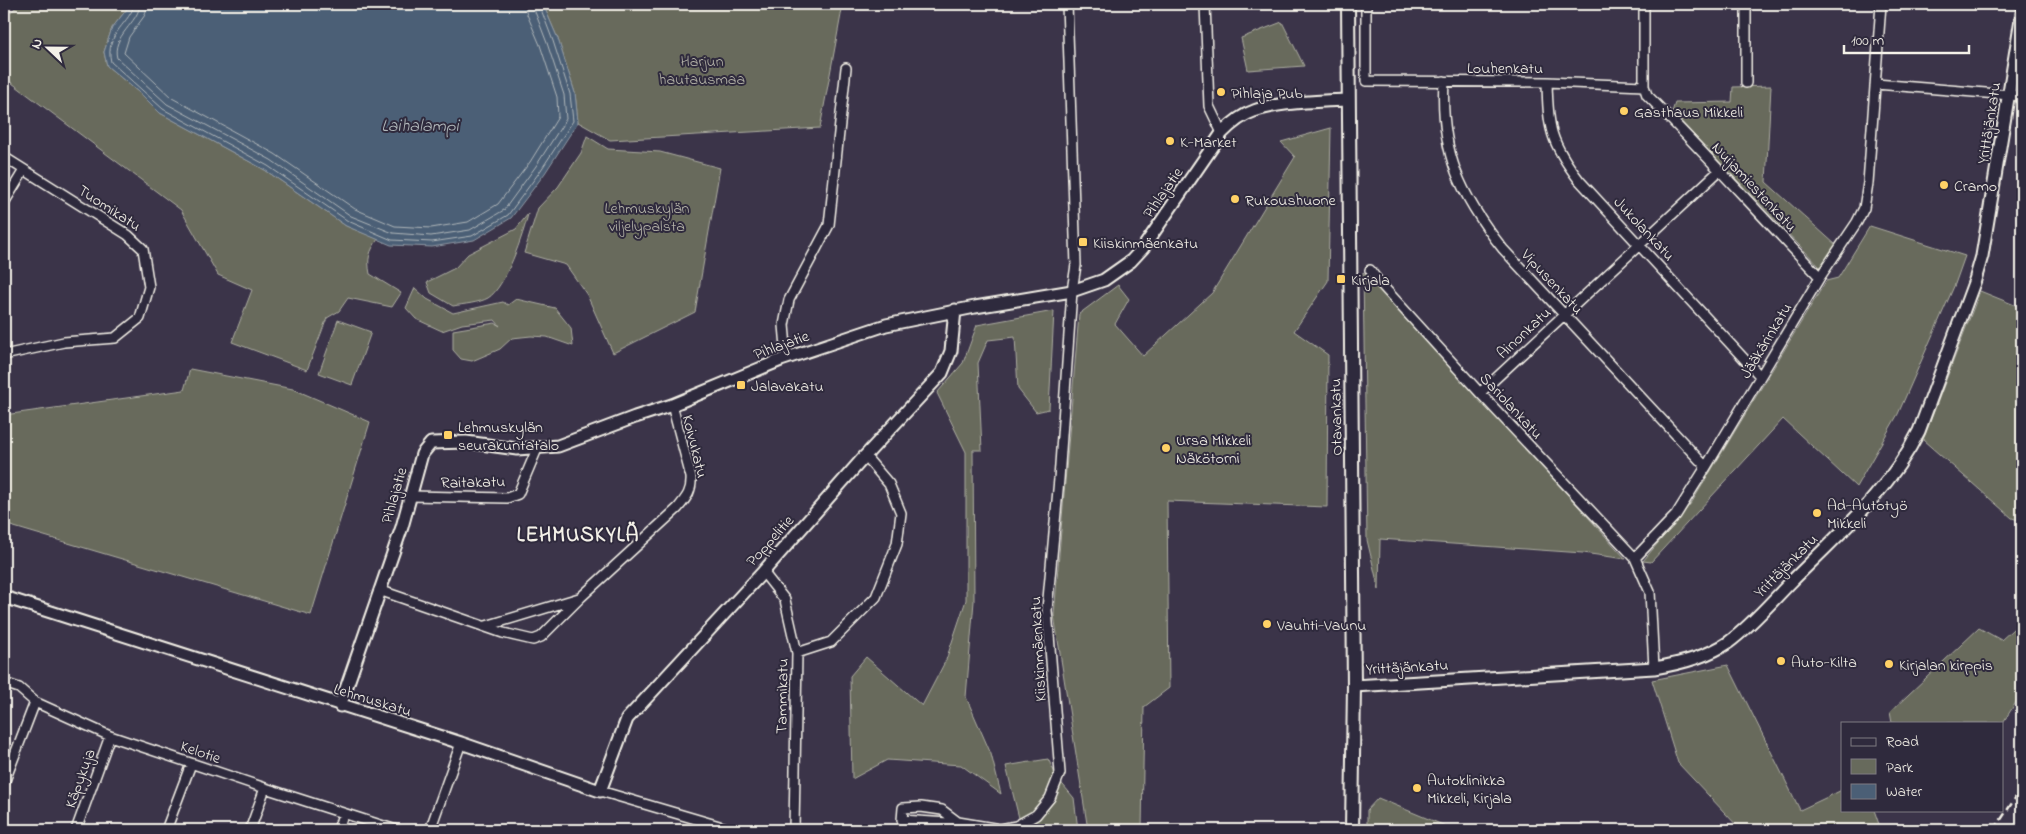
<svg xmlns="http://www.w3.org/2000/svg" width="2026" height="834" viewBox="0 0 2026 834" font-family="'Indie Flower',sans-serif">
	<style>
		.green { fill: #676a5c; stroke: #aeaea2 }
		.water { fill: #4b5f76; stroke: #8f99a4 }
		.lines { fill: none; stroke-linecap: round; stroke-linejoin: round }
		.shore { stroke: #b0b7ba; stroke-width: 1 }
		.minor-casing { stroke: #f4f1e8; stroke-width: 12 }
		.tertiary-casing { stroke: #f4f1e8; stroke-width: 15 }
		.secondary-casing { stroke: #f4f1e8; stroke-width: 16 }
		.minor { stroke: #2f2a3d; stroke-width: 9 }
		.tertiary { stroke: #2f2a3d; stroke-width: 11 }
		.secondary { stroke: #2f2a3d; stroke-width: 12 }
		.rail { stroke: #f4f1e8; stroke-width: 2.5; stroke-dasharray: 8 4; stroke-linecap: butt }
		.poi-dot { fill: #ffd166; stroke: #2f2a3d; stroke-width: 2 }
		.labels { text-anchor: middle; stroke-width: 4; stroke-linejoin: round; paint-order: stroke }
		.park-label { font-size: 16px; fill: #b5b4a9; stroke: #2f2a3d }
		.street-label { font-size: 16px; fill: #f4f1e8; stroke: #2f2a3d }
		.poi-label { font-size: 16px; fill: #f4f1e8; stroke: #2f2a3d; text-anchor: start }
		.water-label { font-size: 18px; font-style: italic; fill: #b0b7ba; stroke: #2f2a3d }
		.district-label { font-size: 21px; font-weight: bold; letter-spacing: 1px; fill: #f4f1e8; stroke: #2f2a3d }
	</style>
	<rect width="100%" height="100%" fill="#3b3449"/>
	<filter id="ink" filterUnits="userSpaceOnUse"><feTurbulence type="fractalNoise" baseFrequency=".02" numOctaves="2"/><feDisplacementMap in="SourceGraphic" scale="10" xChannelSelector="R" yChannelSelector="G"/><feConvolveMatrix kernelMatrix="1 2 1 2 8 2 1 2 1" color-interpolation-filters="sRGB"/></filter>
	<g filter="url(#ink)">
		<!-- green -->
		<path class="green" d="M20,4H131L112,28L104,52L107,66L143,96L160,113L265,170L346,226L378,239C369,252 367,259 370,274L401,293L392,307L348,298L339,311L327,318L307,370L232,342L252,290L218,275L181,210L4,77V18Z
			M543,4H843L820,128L610,140L578,122L575,93L558,39Z
			M1282,22L1304,66L1248,70L1241,38Z
			M1771,86L1766,182L1836,245L1820,267L1672,112L1675,103L1732,102L1733,87Z
			M1331,128L1328,281L1294,331L1328,355L1327,507L1167,501L1169,688L1144,707L1142,830H1088L1054,615L1079,314L1118,285L1129,299L1115,324L1143,356L1212,293L1295,157L1281,142Z
			M587,136L608,149L660,152L720,168L695,312L613,353L587,295L566,265L524,253L538,208L558,187L581,153Z
			M528,214C524,233 505,288 488,298C479,303 464,304 453,306L431,293L427,282L455,268L468,254L516,229Z
			M1870,226L1965,256L1955,284L1898,414L1856,487L1783,419L1651,562L1643,561L1692,502L1826,281L1838,278Z
			M1363,272L1374,281L1626,559L1583,553L1380,539L1379,590L1367,540Z
			M415,288L427,299L453,313L503,302L508,305L516,299L555,308L571,328L573,346L547,337L531,336L512,338L500,349L472,361L461,359L453,350V330L495,323L500,326L495,320L462,324L442,331L416,319L406,308Z
			M1980,291L2022,308V521L2012,518L1923,440Z
			M1054,311L1049,409L1036,412L1018,389L1015,337L988,340L978,363L982,450H973L974,601L966,697L991,754L1001,794L961,765L887,760L852,779L850,676L866,657L922,706L946,660L966,600V452L937,393L963,363L977,325Z
			M338,320L371,332L352,385L319,373Z
			M190,369L293,389L370,422L311,615L4,524V415L184,390Z
			M2022,621V693L2002,724V723H1892L1890,712L1979,628L2001,640Z
			M1728,665L1800,810L1842,790V810H1874L1881,830H1741L1678,763L1652,680Z
			M1048,759L1058,779L1074,798L1078,830H1022L1006,766Z
			M1378,798L1455,830H1367V810Z"/>
		<!-- water -->
		<path class="water" d="M131,4H543L558,39L575,93L578,122L545,173L511,218L474,240L432,247L391,245L346,226L265,170L160,113L143,96L107,66L104,52L112,28Z"/>
		<g class="lines">
			<!-- shore -->
			<path class="shore" d="M134,4C132,22 104,33 111,62L163,109L268,166L348,221L392,240L432,242L472,236L508,215L541,170L573,121L570,94L553,41L539,4
				M140,4C139,23 111,36 117,58L167,104L271,160L351,216L393,233L431,236L470,230L504,210L536,166L566,119L564,95L547,43L532,4
				M148,4L145,15L129,37L124,53L172,98L275,154L355,209L395,226L431,228L468,222L498,204L530,162L558,117L557,97L540,45L526,12L525,4"/>
			<!-- minor casing -->
			<g class="minor-casing">
				<path id="minor" d="M1205,4L1209,106L1222,133
					M1366,4V81L1547,82L1644,86
					M1644,4V86L1647,95C1706,154 1762,217 1820,277
					M1444,81C1440,152 1460,195 1503,249L1706,467
					M1547,82C1548,128 1550,142 1579,180L1760,376
					M1746,83V4
					M1876,84L2022,96
					M4,157L128,235L143,249L149,287L140,318L115,338L64,342L4,355
					M4,203L24,170
					M1370,270L1379,282L1480,393L1635,558
					M787,358L784,325L789,300L829,225L846,68
					M1480,393L1719,171
					M410,496L507,498L518,494L537,449
					M763,572L785,600L797,653L794,830
					M379,590L503,633L533,640L541,637L581,597L678,508C687,497 692,491 691,477L672,405
					M486,626L579,598
					M797,653L831,642L876,597L897,544L901,513L889,484L865,456
					M1654,668L1650,592L1635,558L1676,515L1706,467L1820,277L1857,222L1864,208L1868,183L1881,4
					M4,683L19,688L35,702L110,736L265,788L396,830
					M4,783L35,702
					M600,791L733,830
					M958,822L948,823L902,820L903,808L921,807L942,810L958,822L1000,829L1016,826L1036,815L1050,798L1060,773L1047,610L1059,479L1072,291L1076,265L1067,4
					M76,830L110,736
					M166,830L191,764
					M250,830L265,788
					M338,830L343,814
					M430,830L461,743"/>
			</g>
			<!-- tertiary casing -->
			<g class="tertiary-casing">
				<path id="tertiary" d="M4,597L461,743L600,791L627,719L763,572L865,456L942,373L951,351L955,310
					M1354,686L1654,668C1679,664 1707,657 1729,642C1752,625 1772,601 1792,581C1838,535 1890,490 1919,431L1975,280L1982,256L2022,13
					M340,706L402,527L422,454L431,443L466,442L517,449L558,446L635,417L672,405L781,360L886,325L975,307L1072,291L1104,280L1131,261L1143,248L1222,133C1231,124 1242,115 1254,111C1278,102 1322,101 1348,100"/>
			</g>
			<!-- secondary casing -->
			<g class="secondary-casing">
				<path id="secondary" d="M1348,4L1354,686L1352,830"/>
			</g>
			<!-- minor -->
			<use href="#minor" class="minor"/>
			<!-- tertiary -->
			<use href="#tertiary" class="tertiary"/>
			<!-- secondary -->
			<use href="#secondary" class="secondary"/>
			<!-- rail -->
			<path class="rail" d="M1994,830L2022,788"/>
		</g>
	</g>
	<!-- markers -->
	<g class="poi-dot">
		<circle cx="1221" cy="92" r="5"/>
		<circle cx="1624" cy="111" r="5"/>
		<circle cx="1170" cy="141" r="5"/>
		<circle cx="1944" cy="185" r="5"/>
		<circle cx="1235" cy="199" r="5"/>
		<rect x="1078" y="237" width="10" height="10" rx="2.5"/>
		<rect x="1336" y="274" width="10" height="10" rx="2.5"/>
		<rect x="736" y="380" width="10" height="10" rx="2.5"/>
		<rect x="443" y="430" width="10" height="10" rx="2.5"/>
		<circle cx="1166" cy="448" r="5"/>
		<circle cx="1817" cy="513" r="5"/>
		<circle cx="1267" cy="624" r="5"/>
		<circle cx="1781" cy="661" r="5"/>
		<circle cx="1889" cy="664" r="5"/>
		<circle cx="1417" cy="788" r="5"/>
	</g>
	<g class="labels">
		<!-- park labels -->
		<g class="park-label">
			<text x="702" y="66">Harjun<tspan x="702" dy="18">hautausmaa</tspan></text>
			<text x="647" y="213">Lehmuskylän<tspan x="647" dy="18">viljelypalsta</tspan></text>
		</g>
		<!-- street labels -->
		<g class="street-label">
			<text x="1505" y="73">Louhenkatu</text>
			<text transform="translate(1988 123) rotate(-81)" y="6">Yrittäjänkatu</text>
			<text transform="translate(1755 186) rotate(47)" y="6">Nuijamiestenkatu</text>
			<text transform="translate(1162 192) rotate(-55)" y="6">Pihlajatie</text>
			<text transform="translate(110 207) rotate(33)" y="6">Tuomikatu</text>
			<text transform="translate(1645 228) rotate(47)" y="6">Jukolankatu</text>
			<text transform="translate(1553 281) rotate(47)" y="6">Vipusenkatu</text>
			<text transform="translate(1523 332) rotate(-43)" y="6">Ainonkatu</text>
			<text transform="translate(1765 340) rotate(-59)" y="6">Jääkärinkatu</text>
			<text transform="translate(781 344) rotate(-20)" y="6">Pihlajatie</text>
			<text transform="translate(1512 405) rotate(47)" y="6">Sariolankatu</text>
			<text transform="translate(1335 417) rotate(-91)" y="6">Otavankatu</text>
			<text transform="translate(696 446) rotate(76)" y="6">Koivukatu</text>
			<text transform="translate(473 481) rotate(-1)" y="6">Raitakatu</text>
			<text transform="translate(393 495) rotate(-74)" y="6">Pihlajatie</text>
			<text transform="translate(769 540) rotate(-48)" y="6">Poppelitie</text>
			<text transform="translate(1785 565) rotate(-45)" y="6">Yrittäjänkatu</text>
			<text transform="translate(1037 649) rotate(-93)" y="6">Kiiskinmäenkatu</text>
			<text transform="translate(1407 666) rotate(-3)" y="6">Yrittäjänkatu</text>
			<text transform="translate(781 696) rotate(-89)" y="6">Tammikatu</text>
			<text transform="translate(373 699) rotate(17)" y="6">Lehmuskatu</text>
			<text transform="translate(201 751) rotate(19)" y="6">Kelotie</text>
			<text transform="translate(79 778) rotate(-70)" y="6">Käpykuja</text>
		</g>
		<!-- poi labels -->
		<g class="poi-label">
			<text x="1231" y="98">Pihlaja Pub</text>
			<text x="1634" y="117">Gasthaus Mikkeli</text>
			<text x="1180" y="147">K-Market</text>
			<text x="1954" y="191">Cramo</text>
			<text x="1245" y="205">Rukoushuone</text>
			<text x="1093" y="248">Kiiskinmäenkatu</text>
			<text x="1351" y="285">Kirjala</text>
			<text x="751" y="391">Jalavakatu</text>
			<text x="458" y="432">Lehmuskylän<tspan x="458" dy="18">seurakuntatalo</tspan></text>
			<text x="1176" y="445">Ursa Mikkeli<tspan x="1176" dy="18">Näkötorni</tspan></text>
			<text x="1827" y="510">Ad-Autotyö<tspan x="1827" dy="18">Mikkeli</tspan></text>
			<text x="1277" y="630">Vauhti-Vaunu</text>
			<text x="1791" y="667">Auto-Kilta</text>
			<text x="1899" y="670">Kirjalan kirppis</text>
			<text x="1427" y="785">Autoklinikka<tspan x="1427" dy="18">Mikkeli, Kirjala</tspan></text>
		</g>
		<!-- water labels -->
		<g class="water-label">
			<text x="420" y="131">Laihalampi</text>
		</g>
		<!-- district labels -->
		<g class="district-label">
			<text x="578" y="541">LEHMUSKYLÄ</text>
		</g>
	</g>
	<!-- margin -->
	<rect width="2026" height="834" fill="none" stroke="#2f2a3d" stroke-width="20"/>
	<rect x="10" y="10" width="2006" height="814" fill="none" stroke="#f4f1e8" stroke-width="2" filter="url(#ink)"/>
	<!-- legend -->
	<rect x="1841" y="722" width="162" height="90" fill="#2f2a3d" stroke="#7e7a81"/>
	<rect x="1851" y="738" width="25" height="8" fill="#2f2a3d" stroke="#7e7a81"/>
	<text x="1886" y="746" font-size="15" fill="#f4f1e8">Road</text>
	<rect x="1851" y="759" width="25" height="15" fill="#676a5c" stroke="#7e7a81"/>
	<text x="1886" y="772" font-size="15" fill="#f4f1e8">Park</text>
	<rect x="1851" y="784" width="25" height="15" fill="#4b5f76" stroke="#7e7a81"/>
	<text x="1886" y="796" font-size="15" fill="#f4f1e8">Water</text>
	<!-- north arrow -->
	<g transform="translate(48 48) rotate(292)" stroke="#2f2a3d" stroke-width="4" paint-order="stroke">
	<path d="M0-4L9 19L0 12L-9 19Z" fill="#f4f1e8"/>
	<text y="-8" font-size="14" font-weight="bold" text-anchor="middle" fill="#f4f1e8">N</text>
	</g>
	<!-- scale -->
	<path d="M1844 45v8h125v-8" fill="none" stroke="#f4f1e8" stroke-width="2.5"/>
	<text x="1851" y="45" font-size="15" fill="#f4f1e8" stroke="#2f2a3d" stroke-width="4" paint-order="stroke">100 m</text>
</svg>
